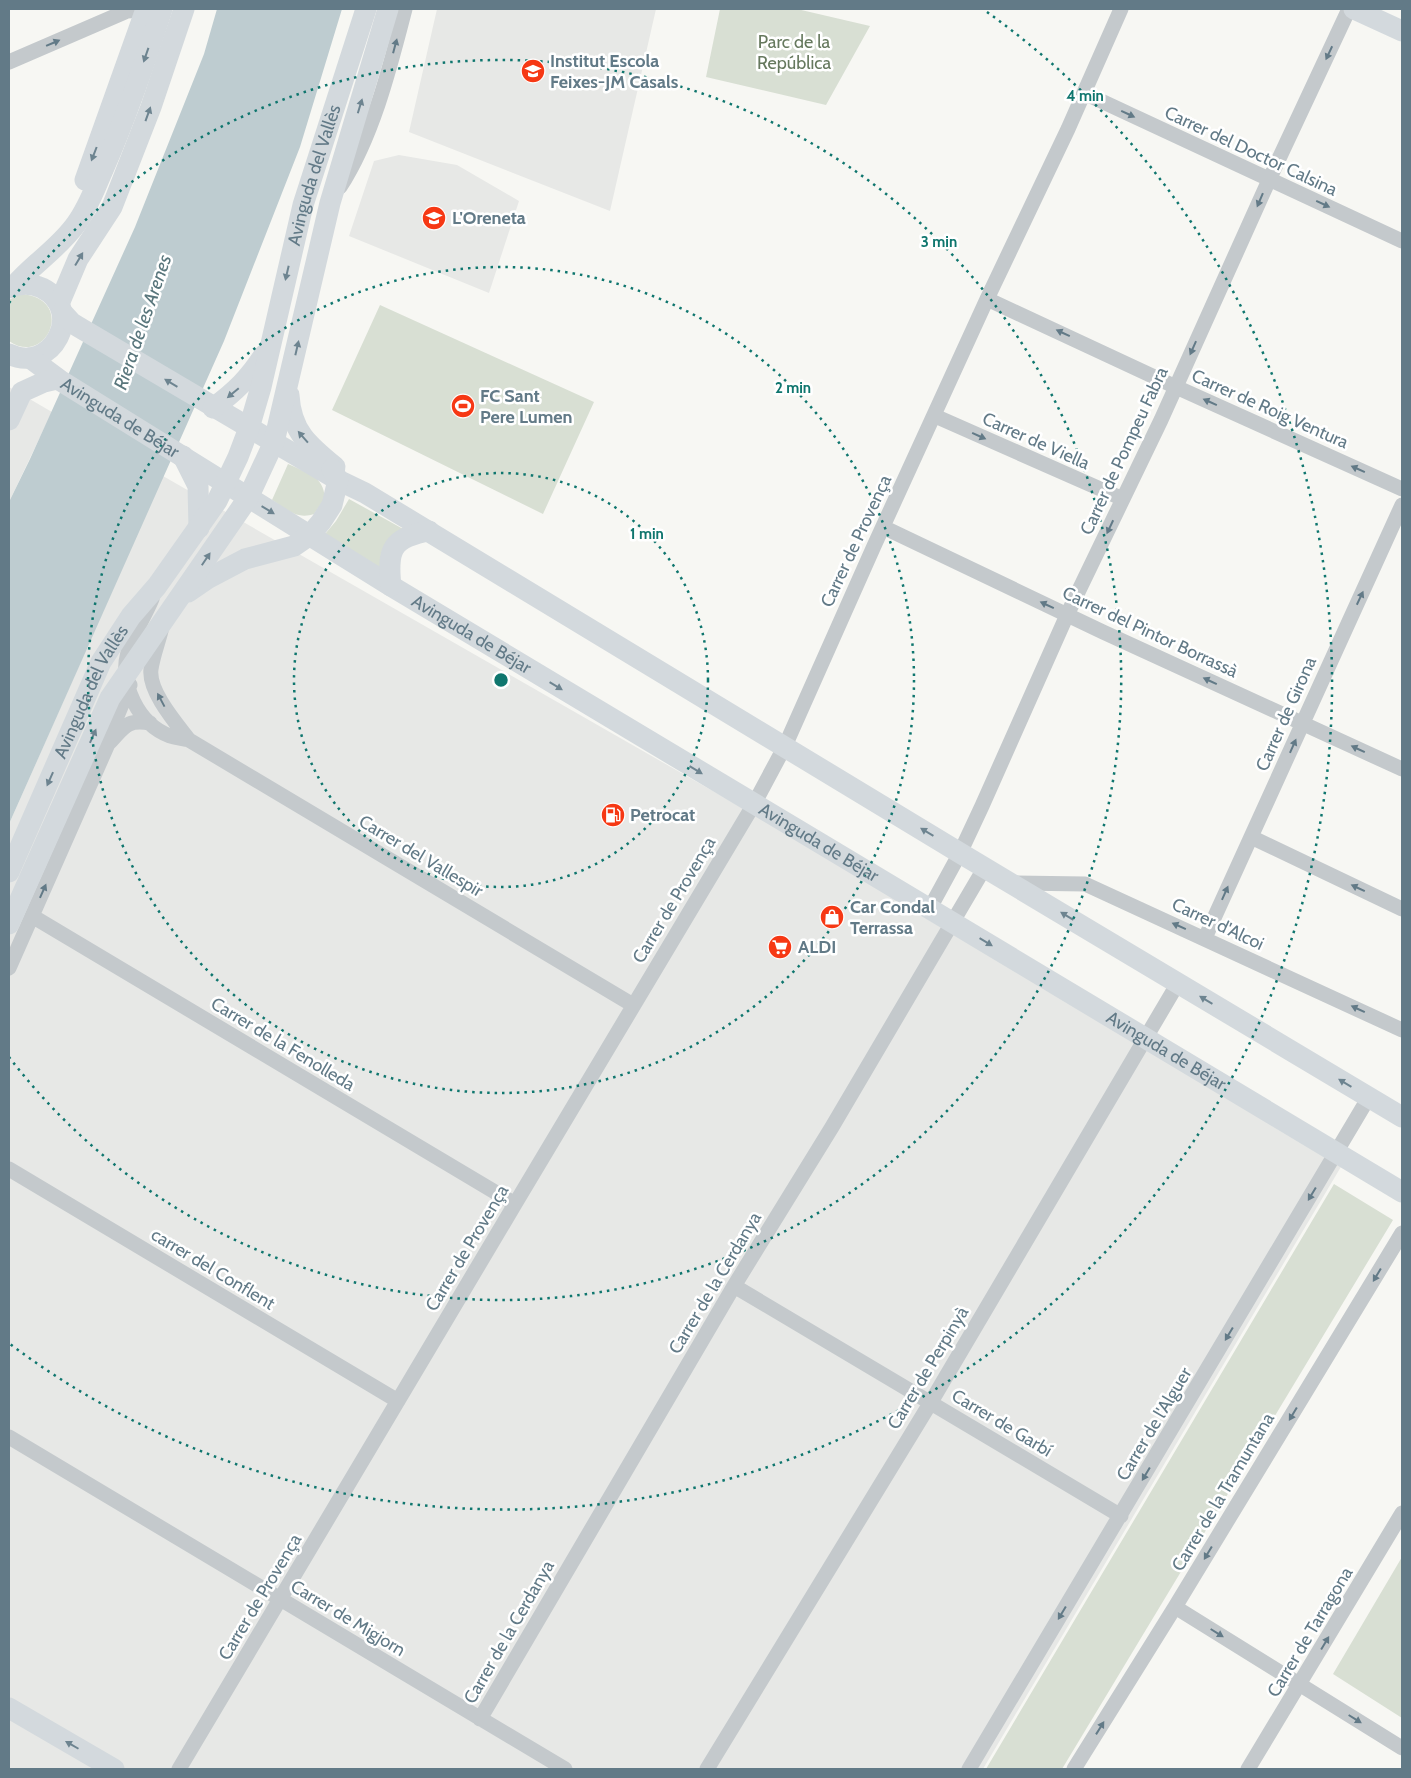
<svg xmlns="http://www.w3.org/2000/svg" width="1411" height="1778" viewBox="0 0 1411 1778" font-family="Cabin,sans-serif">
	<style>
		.built { fill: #e7e8e6 }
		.green { fill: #d8dfd3 }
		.water { fill: #beccd0 }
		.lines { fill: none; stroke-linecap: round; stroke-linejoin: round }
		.street { stroke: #c4c9cc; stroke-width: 15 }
		.secondary { stroke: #d3d9dd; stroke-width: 21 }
		.oneway { fill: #627a87 }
		.oneway2 { fill: #6d8490 }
		.ring { fill: none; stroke: #0f766e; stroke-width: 2.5; stroke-dasharray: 2.5 5 }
		.labels { text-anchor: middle; stroke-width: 5; stroke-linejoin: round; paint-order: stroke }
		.park-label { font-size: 18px; fill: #66795e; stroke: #fff }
		.poi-label { font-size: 18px; font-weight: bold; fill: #627a87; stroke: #fff; text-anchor: start }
		.street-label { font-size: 18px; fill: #627a87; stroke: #fff }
		.water-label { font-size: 19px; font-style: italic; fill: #59767c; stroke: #fff }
		.centre { fill: #0f766e; stroke: #fff; stroke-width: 2.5 }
		.ring-label { font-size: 15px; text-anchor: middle; font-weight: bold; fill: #0f766e; stroke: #fff; stroke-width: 5; stroke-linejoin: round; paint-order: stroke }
	</style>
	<rect width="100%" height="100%" fill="#f7f7f3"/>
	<!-- built -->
	<path class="built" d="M437,9H656L610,211L409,132Z
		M399,155L457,165L519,201L489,293L349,236L374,161Z
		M9,387L52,412L9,502Z
		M163,476L1348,1155L983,1769H9V824Z"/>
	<!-- green -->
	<path class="green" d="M720,9H797L870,26L826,105L706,77Z
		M20,294C77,297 47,368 9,341V300Z
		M380,305L594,402L543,514L332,410Z
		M288,464C307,473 323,475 325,498L314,514C297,520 286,509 272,500Z
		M349,499L405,530L379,569L325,534L336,521Z
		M1334,1184L1393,1220L1062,1769H986Z
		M1402,1557V1718L1333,1674Z"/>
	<!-- water -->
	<path class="water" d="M217,9H342L300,147L224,341L9,824V502L30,459L135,227L204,54Z"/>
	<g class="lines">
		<!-- street -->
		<path class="street" d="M9,62L127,11L145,10
			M1084,93L1402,241
			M340,187C373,136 390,67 405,9
			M987,299L1176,387L1402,489
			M935,416L1123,499
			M883,527L1103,632L1402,769
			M152,599C145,616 132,636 128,652C119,684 138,724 170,736C176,738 183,738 189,740L633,1005
			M161,631C158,643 153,656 151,669C148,691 176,723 189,740
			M109,740L111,731L130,685
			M1251,837L1402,909
			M1011,883L1085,884L1402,1030
			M930,908L960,853L982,806L1067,615L1161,420L1269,180L1349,9
			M32,916L515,1204
			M1205,938L1402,505
			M9,968L108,744C124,728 125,719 150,723
			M9,1169L398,1401
			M734,1286L1121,1516
			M9,1437L565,1769
			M1175,1607L1402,1748
			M480,1719L734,1286L832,1127L985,867
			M179,1769L515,1204L754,804L785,746L874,546L987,299L1068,129L1121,9
			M707,1769L931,1402L1178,983
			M969,1769L1369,1097
			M1074,1769L1175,1607L1402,1233
			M1248,1769L1402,1513"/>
		<!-- secondary -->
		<g class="secondary">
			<path d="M1354,9L1402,31"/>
			<path d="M85,180L146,9"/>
			<path d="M15,285C34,263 59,248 76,224C88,208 95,188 103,170C126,117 145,63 162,9"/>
			<path d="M9,288C20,283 31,283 42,288C86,310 52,375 9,354"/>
			<path d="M59,304L78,259L112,207L151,107L184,9"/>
			<path d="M62,312L72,323L82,329L338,480L365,493L960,853L1402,1117"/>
			<path id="s1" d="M30,358L61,381L391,586L1402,1192"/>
			<path d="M289,395C291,431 308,445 335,467"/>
			<path d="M213,408C236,391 249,378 264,355"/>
			<path d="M9,420L22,392L44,382L57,379"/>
			<path d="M183,456L198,486L199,528"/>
			<path d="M391,586C387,550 391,538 429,531"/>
			<path d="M188,592L207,579L245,559L294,546L310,535L321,522L332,505L338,480L332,469"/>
			<path id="s2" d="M9,872L101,662L131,616L157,586L217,501L238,457L249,428L261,387L303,205L366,9"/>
			<path d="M9,924L110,698L248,498L274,442L330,203L388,9"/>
			<path d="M9,1708L114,1769"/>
		</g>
	</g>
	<!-- one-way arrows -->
	<defs><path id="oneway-solid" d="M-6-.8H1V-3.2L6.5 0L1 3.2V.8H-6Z" transform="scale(1.25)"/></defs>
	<g class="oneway">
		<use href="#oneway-solid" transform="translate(53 43) rotate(-23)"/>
		<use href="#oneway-solid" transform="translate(395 46) rotate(-75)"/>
		<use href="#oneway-solid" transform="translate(1329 53) rotate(115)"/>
		<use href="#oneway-solid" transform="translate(1128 114) rotate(25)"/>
		<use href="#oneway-solid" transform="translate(1260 200) rotate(113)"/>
		<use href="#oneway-solid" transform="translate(1323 204) rotate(25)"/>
		<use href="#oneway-solid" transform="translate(1063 333) rotate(-155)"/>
		<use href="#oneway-solid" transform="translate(1193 348) rotate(114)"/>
		<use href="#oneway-solid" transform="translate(1210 402) rotate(-156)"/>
		<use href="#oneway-solid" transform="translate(979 436) rotate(24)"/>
		<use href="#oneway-solid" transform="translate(1358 469) rotate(-156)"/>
		<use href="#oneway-solid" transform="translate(1110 527) rotate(115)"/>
		<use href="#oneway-solid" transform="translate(1360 598) rotate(-65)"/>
		<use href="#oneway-solid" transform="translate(1047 605) rotate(-155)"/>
		<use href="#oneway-solid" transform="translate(1210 681) rotate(-155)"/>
		<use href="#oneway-solid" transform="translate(161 700) rotate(-118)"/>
		<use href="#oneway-solid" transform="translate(1293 746) rotate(-66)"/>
		<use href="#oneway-solid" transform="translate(1358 749) rotate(-155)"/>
		<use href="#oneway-solid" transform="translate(1358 888) rotate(-155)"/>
		<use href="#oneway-solid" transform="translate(43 891) rotate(-66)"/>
		<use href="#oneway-solid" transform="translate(1225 893) rotate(-66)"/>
		<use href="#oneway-solid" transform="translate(1179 926) rotate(-156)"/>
		<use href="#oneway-solid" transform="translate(1358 1009) rotate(-155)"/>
		<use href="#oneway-solid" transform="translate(1312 1194) rotate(121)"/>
		<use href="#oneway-solid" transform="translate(1377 1275) rotate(121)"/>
		<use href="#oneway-solid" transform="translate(1229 1334) rotate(121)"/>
		<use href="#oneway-solid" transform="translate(1293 1414) rotate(121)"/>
		<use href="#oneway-solid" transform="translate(1146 1474) rotate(121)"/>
		<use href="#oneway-solid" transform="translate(1208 1553) rotate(121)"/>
		<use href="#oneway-solid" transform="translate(1062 1613) rotate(121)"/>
		<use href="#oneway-solid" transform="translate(1217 1633) rotate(32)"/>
		<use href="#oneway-solid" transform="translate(1325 1643) rotate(-59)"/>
		<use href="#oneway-solid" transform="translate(1355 1719) rotate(32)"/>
		<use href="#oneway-solid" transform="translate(1100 1728) rotate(-58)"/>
	</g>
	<g class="oneway2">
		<use href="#oneway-solid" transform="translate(146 55) rotate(109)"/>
		<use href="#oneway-solid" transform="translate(360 106) rotate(-73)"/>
		<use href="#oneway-solid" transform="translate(148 114) rotate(-70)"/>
		<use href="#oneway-solid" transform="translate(94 154) rotate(111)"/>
		<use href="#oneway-solid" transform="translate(79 259) rotate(-59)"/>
		<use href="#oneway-solid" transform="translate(287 273) rotate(103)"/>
		<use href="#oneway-solid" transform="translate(297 348) rotate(-77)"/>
		<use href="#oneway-solid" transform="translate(171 383) rotate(-149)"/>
		<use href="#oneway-solid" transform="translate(233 393) rotate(140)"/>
		<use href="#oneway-solid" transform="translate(303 437) rotate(-131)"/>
		<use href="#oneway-solid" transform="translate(268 510) rotate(31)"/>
		<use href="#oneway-solid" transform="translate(206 559) rotate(-56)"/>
		<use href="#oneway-solid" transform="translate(556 686) rotate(31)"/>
		<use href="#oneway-solid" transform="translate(93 736) rotate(-66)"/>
		<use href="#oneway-solid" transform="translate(696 770) rotate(31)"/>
		<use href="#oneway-solid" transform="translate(50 779) rotate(114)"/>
		<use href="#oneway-solid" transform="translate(927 832) rotate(-149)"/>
		<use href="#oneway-solid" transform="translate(1067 916) rotate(-149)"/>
		<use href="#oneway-solid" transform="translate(986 942) rotate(31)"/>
		<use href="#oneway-solid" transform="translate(1206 1000) rotate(-149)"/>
		<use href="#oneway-solid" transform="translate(1345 1083) rotate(-149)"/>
		<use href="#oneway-solid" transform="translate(72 1745) rotate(-150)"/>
	</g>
	<!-- distance rings -->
	<g class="ring">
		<circle cx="501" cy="680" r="207"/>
		<circle cx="501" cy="680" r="413"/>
		<path d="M9 303A620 620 0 1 1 9 1057"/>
		<path d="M987 12A826 826 0 1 1 10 1344"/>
	</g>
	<!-- icons -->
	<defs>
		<g id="school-disc" transform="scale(1.25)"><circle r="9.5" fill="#f63814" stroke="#fff"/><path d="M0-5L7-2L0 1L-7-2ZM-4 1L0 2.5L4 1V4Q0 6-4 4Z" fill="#fff"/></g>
		<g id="stadium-disc" transform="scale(1.25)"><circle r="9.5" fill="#f63814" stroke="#fff"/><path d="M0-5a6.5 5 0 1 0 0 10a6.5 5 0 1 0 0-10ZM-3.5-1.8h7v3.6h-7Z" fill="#fff"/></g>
		<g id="fuel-disc" transform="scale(1.25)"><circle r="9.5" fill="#f63814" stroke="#fff"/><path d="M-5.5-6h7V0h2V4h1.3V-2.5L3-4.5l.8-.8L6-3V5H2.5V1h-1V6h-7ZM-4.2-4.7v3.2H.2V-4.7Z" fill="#fff"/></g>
		<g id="shop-disc" transform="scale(1.25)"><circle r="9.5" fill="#f63814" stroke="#fff"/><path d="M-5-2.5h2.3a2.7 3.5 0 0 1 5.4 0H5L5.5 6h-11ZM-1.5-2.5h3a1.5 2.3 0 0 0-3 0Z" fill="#fff"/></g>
		<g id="supermarket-disc" transform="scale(1.25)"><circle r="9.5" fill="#f63814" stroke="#fff"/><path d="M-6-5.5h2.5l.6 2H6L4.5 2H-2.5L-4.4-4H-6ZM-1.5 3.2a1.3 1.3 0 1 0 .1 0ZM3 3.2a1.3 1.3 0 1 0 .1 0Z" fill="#fff"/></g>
	</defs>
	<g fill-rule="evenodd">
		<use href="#school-disc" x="533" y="71"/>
		<use href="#school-disc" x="434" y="218"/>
		<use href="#stadium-disc" x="463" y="406"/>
		<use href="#fuel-disc" x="613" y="815"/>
		<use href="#shop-disc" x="832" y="917"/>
		<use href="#supermarket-disc" x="780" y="947"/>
	</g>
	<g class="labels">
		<!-- park labels -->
		<g class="park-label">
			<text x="794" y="48">Parc de la<tspan x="794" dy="21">República</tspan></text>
		</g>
		<!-- poi labels -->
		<g class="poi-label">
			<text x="550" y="67">Institut Escola<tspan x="550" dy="21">Feixes-JM Casals</tspan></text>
			<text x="452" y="224">L'Oreneta</text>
			<text x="480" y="402">FC Sant<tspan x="480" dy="21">Pere Lumen</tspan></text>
			<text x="630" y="821">Petrocat</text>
			<text x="850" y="913">Car Condal<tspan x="850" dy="21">Terrassa</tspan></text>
			<text x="798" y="953">ALDI</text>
		</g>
		<!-- street labels -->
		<g class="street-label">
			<text transform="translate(1251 151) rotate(25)" y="6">Carrer del Doctor Calsina</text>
			<text dy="6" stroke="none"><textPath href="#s2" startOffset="769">Avinguda del Vallès</textPath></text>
			<text transform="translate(1270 409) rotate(24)" y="6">Carrer de Roig Ventura</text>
			<text dy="6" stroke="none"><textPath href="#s1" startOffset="108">Avinguda de Béjar</textPath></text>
			<text transform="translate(1036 441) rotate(24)" y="6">Carrer de Viella</text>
			<text transform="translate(1124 451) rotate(-65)" y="6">Carrer de Pompeu Fabra</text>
			<text transform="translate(856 541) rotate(-65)" y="6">Carrer de Provença</text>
			<text transform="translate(1150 632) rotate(25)" y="6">Carrer del Pintor Borrassà</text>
			<text dy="6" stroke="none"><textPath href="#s1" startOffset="521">Avinguda de Béjar</textPath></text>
			<text dy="6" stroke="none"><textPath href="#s2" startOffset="198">Avinguda del Vallès</textPath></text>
			<text transform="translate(1286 714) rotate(-66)" y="6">Carrer de Girona</text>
			<text dy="6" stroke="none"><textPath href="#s1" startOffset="926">Avinguda de Béjar</textPath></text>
			<text transform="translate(421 856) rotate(31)" y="6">Carrer del Vallespir</text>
			<text transform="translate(674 900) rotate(-59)" y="6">Carrer de Provença</text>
			<text transform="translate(1218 924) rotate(25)" y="6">Carrer d'Alcoi</text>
			<text transform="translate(283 1044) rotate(31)" y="6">Carrer de la Fenolleda</text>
			<text dy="6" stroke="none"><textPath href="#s1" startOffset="1331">Avinguda de Béjar</textPath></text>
			<text transform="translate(467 1248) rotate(-59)" y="6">Carrer de Provença</text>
			<text transform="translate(213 1269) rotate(31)" y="6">carrer del Conflent</text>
			<text transform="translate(715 1283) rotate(-59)" y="6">Carrer de la Cerdanya</text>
			<text transform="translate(928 1368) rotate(-59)" y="6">Carrer de Perpinyà</text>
			<text transform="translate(1002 1423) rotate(31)" y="6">Carrer de Garbí</text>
			<text transform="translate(1154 1424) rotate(-59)" y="6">Carrer de l'Alguer</text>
			<text transform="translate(1223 1492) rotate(-59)" y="6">Carrer de la Tramuntana</text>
			<text transform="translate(260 1597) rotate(-59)" y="6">Carrer de Provença</text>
			<text transform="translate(348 1618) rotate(31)" y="6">Carrer de Migjorn</text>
			<text transform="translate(509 1632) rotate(-60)" y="6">Carrer de la Cerdanya</text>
			<text transform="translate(1310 1632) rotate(-59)" y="6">Carrer de Tarragona</text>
		</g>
		<!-- water labels -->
		<g class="water-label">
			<text transform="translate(142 322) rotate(-71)" y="7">Riera de les Arenes</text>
		</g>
	</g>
	<circle cx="501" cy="680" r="8" class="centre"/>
	<g class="ring-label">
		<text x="1085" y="101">4 min</text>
		<text x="939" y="247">3 min</text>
		<text x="793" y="393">2 min</text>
		<text x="647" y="539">1 min</text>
	</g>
	<!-- border -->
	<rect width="1411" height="1778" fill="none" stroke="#627a87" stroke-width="20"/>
</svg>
